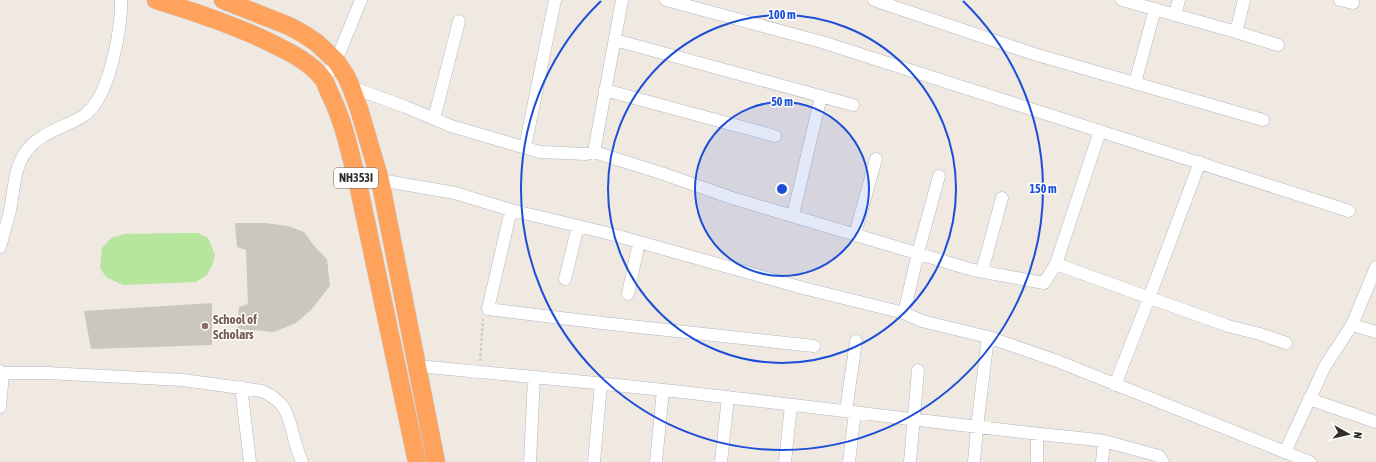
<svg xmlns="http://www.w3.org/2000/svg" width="1376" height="462" viewBox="0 0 1376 462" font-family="'Asap Condensed',sans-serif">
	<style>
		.green { fill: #b6e59e }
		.building { fill: #cbc7bf }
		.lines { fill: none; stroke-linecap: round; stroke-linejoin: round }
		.minor-casing { stroke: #b4b7c1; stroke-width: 13 }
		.highway-casing { stroke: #c9c9c9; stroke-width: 19 }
		.path { stroke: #c9c9c9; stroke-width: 2; stroke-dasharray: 3 2; stroke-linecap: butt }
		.minor { stroke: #fff; stroke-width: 12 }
		.highway { stroke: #ffa35c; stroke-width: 18 }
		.ring { fill: none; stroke: #1d4ed8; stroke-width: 2 }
		.education-dot { fill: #8d6e63; stroke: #fff; stroke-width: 1.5 }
		.labels { text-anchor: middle; stroke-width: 3; stroke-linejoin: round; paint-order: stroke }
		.shield { fill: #fff; stroke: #6d6d6d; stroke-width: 1 }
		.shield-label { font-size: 12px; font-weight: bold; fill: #2e2e2e }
		.education-label { font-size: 13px; font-weight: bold; fill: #785e54; stroke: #fff; text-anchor: start }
		.centre { fill: #1d4ed8; stroke: #fff; stroke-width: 2 }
		.ring-label { font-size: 12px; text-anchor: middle; font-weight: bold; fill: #1d4ed8; stroke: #fff; stroke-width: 3; stroke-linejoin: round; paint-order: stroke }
	</style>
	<rect width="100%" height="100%" fill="#efe9e1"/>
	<!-- green -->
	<path class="green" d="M186,233H198L208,238L215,255L213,263L207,275L196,282L123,285L106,277L100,268L102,248L111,238L124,234Z"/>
	<!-- building -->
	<path class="building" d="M235,223H265L288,226L304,232L315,247L327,259L330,286L311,310L296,323L274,332L238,329L239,307L248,304L246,250L237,247Z
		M212,303V345L91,349L84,311Z"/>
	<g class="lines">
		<!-- minor casing -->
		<g class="minor-casing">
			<path id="minor" d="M666,0L822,42L1349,211
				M874,0L1034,54L1263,120
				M1122,0L1236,32L1244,0
				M1340,0L1353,3
				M1175,14L1179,0
				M1236,32L1278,45
				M615,40L853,105
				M324,80L336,61L361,0
				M1135,83L1155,9
				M351,87L406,107L451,126L540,152L586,154L594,152L622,0
				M605,90L775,136
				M434,119L459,21
				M525,147L555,0
				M594,152L664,174L729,197L973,270L1044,283L1056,264L1228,326L1260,334L1286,343
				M380,180L455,193L511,210L607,233L803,288L904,313L922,321L988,337L1057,361L1310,462
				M511,210L488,309L602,323L814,346
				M793,215L821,96
				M855,234L876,159
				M0,247C3,236 6,226 9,215C14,195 13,170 25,153C38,133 64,128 83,116C109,100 122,29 121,0
				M1056,264L1100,131
				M982,271L1002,198
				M565,279L578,226
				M628,294L639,242
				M904,313L918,253L939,176
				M1352,325L1376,332
				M417,366C499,374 581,381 663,390C805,405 946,425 1088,439L1104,441L1159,456L1163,462
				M0,371L3,373H47L183,380L262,391C286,402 288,414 294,438C296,446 299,454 302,462
				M1115,385L1149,298L1200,162
				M241,387L250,462
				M1309,399L1376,422
				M0,407L3,373
				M846,411L856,341
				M1285,452L1325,366L1352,325L1376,267
				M530,462L534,377
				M594,462L601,384
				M656,462L663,390
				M721,462L728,397
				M785,462L791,405
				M849,462L855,412
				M910,462L918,370
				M974,462L977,427L988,337
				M1037,462V434
				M1102,462L1104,441"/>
		</g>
		<!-- highway casing -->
		<g class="highway-casing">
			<path id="highway" d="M156,0C194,12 231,24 267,41C287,51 310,61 324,80C326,84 328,90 330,94C344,122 350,153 358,184L417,462
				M223,0L289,26L302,33L317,43L336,61L346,76L351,87L359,109L380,180L436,462"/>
		</g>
		<!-- path -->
		<path class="path" d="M480,361L483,319"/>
		<!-- minor -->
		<use href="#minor" class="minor"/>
		<!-- highway -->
		<use href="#highway" class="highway"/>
	</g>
	<!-- distance rings -->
	<circle cx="782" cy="189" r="87" fill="#1d4ed8" fill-opacity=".12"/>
	<g class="ring">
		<circle cx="782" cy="189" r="87"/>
		<circle cx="782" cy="189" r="174"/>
		<path d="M963 1A261 261 0 1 1 601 1"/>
	</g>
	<!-- markers -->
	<circle class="education-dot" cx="205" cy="326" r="4"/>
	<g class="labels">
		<!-- shield labels -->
		<rect class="shield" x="334" y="168" width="44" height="20" rx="3"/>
		<g class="shield-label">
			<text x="356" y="182">NH353I</text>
		</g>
		<!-- education labels -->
		<g class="education-label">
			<text x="213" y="324">School of<tspan x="213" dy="15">Scholars</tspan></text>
		</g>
	</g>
	<circle cx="782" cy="189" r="6" class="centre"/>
	<g class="ring-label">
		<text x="782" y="19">100 m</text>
		<text x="782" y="106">50 m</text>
		<text x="1043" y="193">150 m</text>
	</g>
	<!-- north arrow -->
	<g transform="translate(1348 434) rotate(98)" stroke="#ffffff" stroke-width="3" paint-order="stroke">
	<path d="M0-3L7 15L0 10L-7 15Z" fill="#2e2e2e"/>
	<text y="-6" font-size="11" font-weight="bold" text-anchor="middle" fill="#2e2e2e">N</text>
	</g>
</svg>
